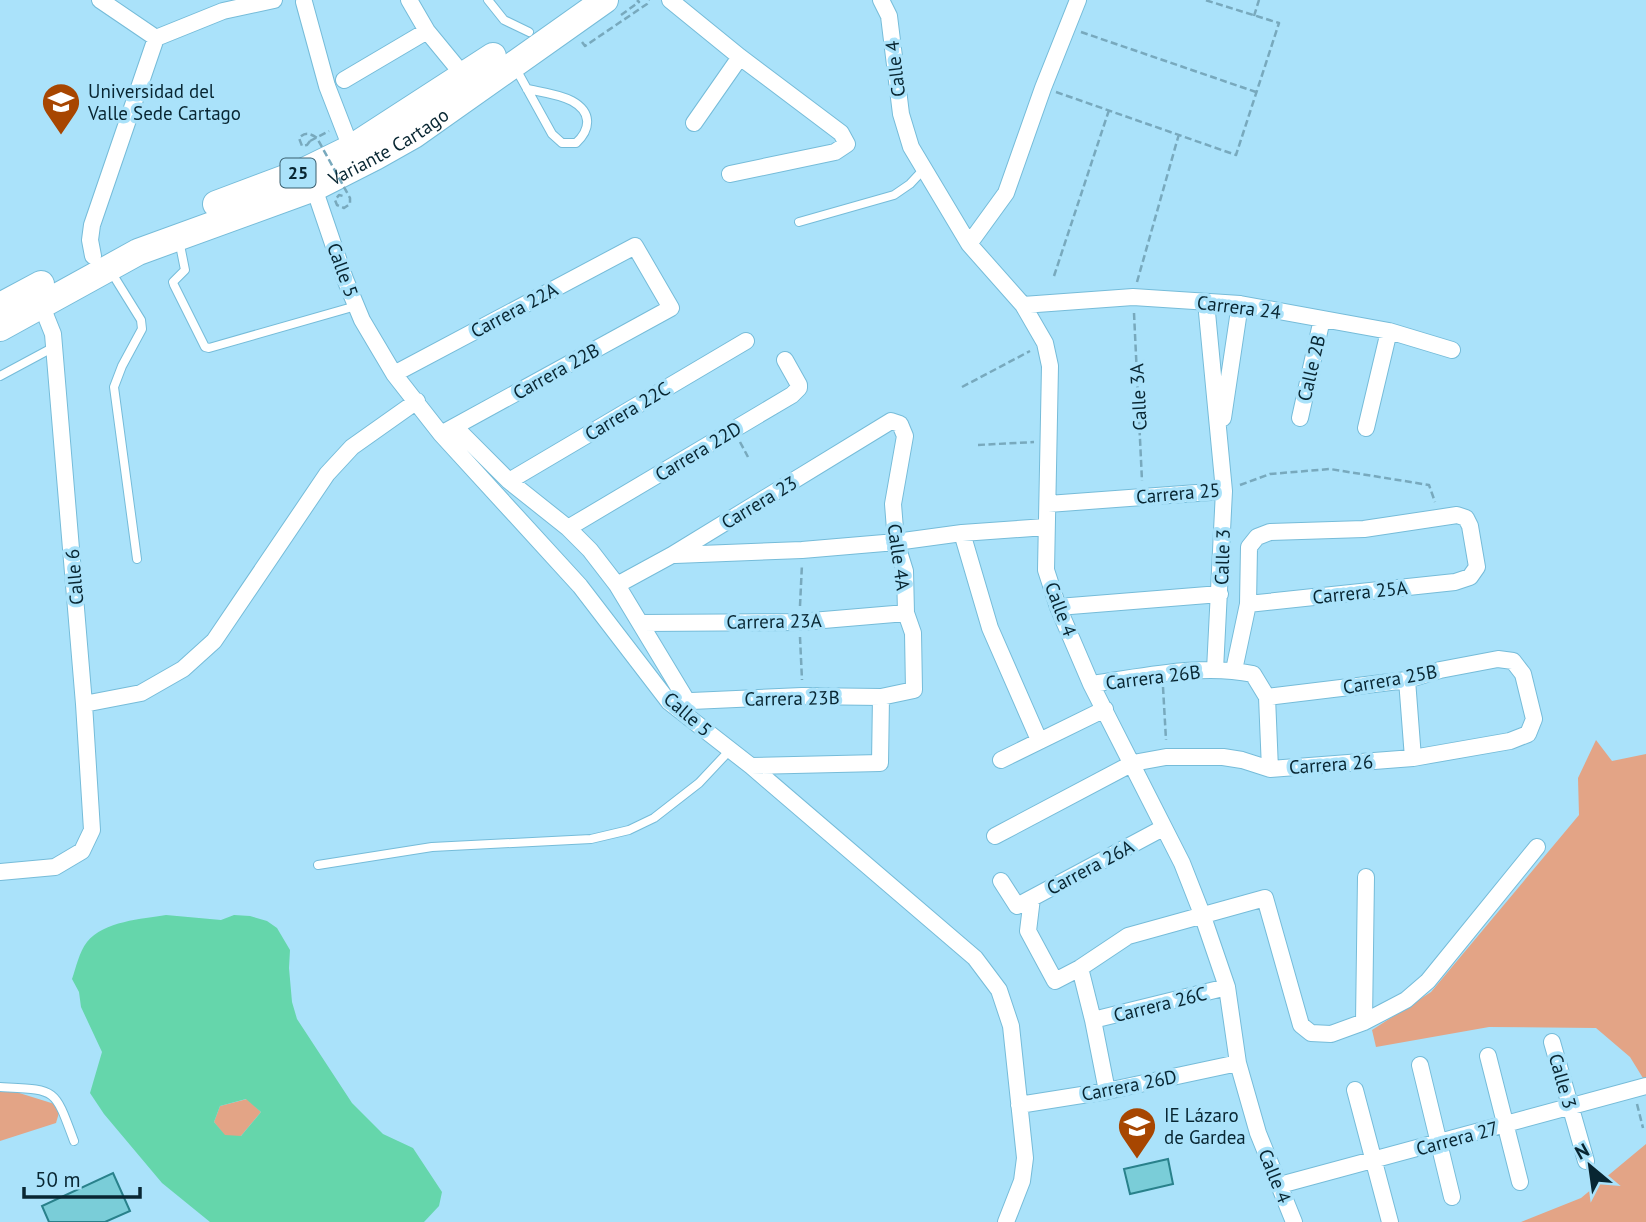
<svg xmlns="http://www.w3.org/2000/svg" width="1646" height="1222" viewBox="0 0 1646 1222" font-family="'PT Sans',sans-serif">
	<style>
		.green { fill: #e3a486 }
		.water { fill: #65d6ab; fill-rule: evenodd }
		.building { fill: #7acdd8; stroke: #29818b; stroke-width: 2 }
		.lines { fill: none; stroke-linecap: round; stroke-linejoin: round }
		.service-casing { stroke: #76bcd9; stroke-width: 10 }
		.minor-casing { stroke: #76bcd9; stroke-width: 18 }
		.trunk-casing { stroke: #76bcd9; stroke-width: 28 }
		.path { stroke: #78a9bd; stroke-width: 2.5; stroke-dasharray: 7 3.5; stroke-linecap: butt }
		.service { stroke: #fff; stroke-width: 8 }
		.minor { stroke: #fff; stroke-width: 16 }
		.trunk { stroke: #fff; stroke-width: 26 }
		.path-bridge { stroke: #78a9bd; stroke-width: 2.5; stroke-dasharray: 7 3.5; stroke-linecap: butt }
		.labels { text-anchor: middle; stroke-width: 7; stroke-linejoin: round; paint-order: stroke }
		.shield { fill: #aae2fa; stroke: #395e6e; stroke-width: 2 }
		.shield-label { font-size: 18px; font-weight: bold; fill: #082632 }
		.street-label { font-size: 19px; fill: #082632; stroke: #aae2fa }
		.poi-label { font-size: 19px; fill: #082632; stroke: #aae2fa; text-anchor: start }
	</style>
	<rect width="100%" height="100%" fill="#aae2fa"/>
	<!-- green -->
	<path class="green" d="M1596,740L1612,761L1646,754V1083L1630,1057L1596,1028L1489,1027L1376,1047L1372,1030L1431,992L1579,815L1578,778Z
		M0,1087L61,1106L56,1123L0,1141Z
		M247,1099L261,1112L241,1136H225L214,1122L220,1106Z
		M1646,1144V1222H1521L1581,1198Z"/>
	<!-- water -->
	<path class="water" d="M166,915L221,920L234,915L250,916L267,921L277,928L290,950L289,968L292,1002L297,1019L352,1103L383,1134L413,1148L442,1192L439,1206L424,1222H210L162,1183L104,1114L90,1093L102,1052L81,1007L79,992L72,979C76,968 79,952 87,942C104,921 142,919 166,915ZM246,1099L261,1112L241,1136L225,1135L214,1122L220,1106Z"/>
	<!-- building -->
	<path class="building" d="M1168,1159L1173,1184L1130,1194L1124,1169Z
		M113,1173L130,1211L105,1222H49L42,1206Z"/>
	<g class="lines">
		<!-- service casing -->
		<g class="service-casing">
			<path id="service" d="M488,0L504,20L529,32
				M516,69L552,134L562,143H576C591,129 592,112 572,101C559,94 541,92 527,89
				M799,222L894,195L910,184L924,169
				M179,240L185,270L173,282L174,285L205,347L209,348L356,306
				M110,270L141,320L142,329L122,366L114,387L137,559
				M0,376L54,347
				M318,865L432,847L591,839L629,830L654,818L699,783L730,750
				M0,1087C57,1090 54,1087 74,1141"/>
		</g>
		<!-- minor casing -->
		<g class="minor-casing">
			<path id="minor" d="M100,0L156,38
				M409,0L427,31L464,76
				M670,0L740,57L841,133L847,144L835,152L730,174
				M881,0L889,16L901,114L911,147L969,244L1023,305L1045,343L1050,366L1046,570L1058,607L1091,684L1182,863L1202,914L1227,987L1238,1063L1258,1133L1294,1222
				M304,2L327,86L351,148
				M156,38L223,11L274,0
				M344,80L427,31
				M694,123L740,57
				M314,188L345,279L362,320L394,374L441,434L580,586L669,702L751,766L975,958L999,990L1011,1026L1025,1158L1022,1181L1006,1222
				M969,244L1006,193L1043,88L1078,0
				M93,256L90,240L92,225L156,38
				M1206,302L1224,491L1215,670
				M1023,305L1133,297L1240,304L1389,331L1452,350
				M394,374L635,246L671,308L441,434
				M1223,418L1240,304
				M1300,418L1322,319
				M455,427L509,481L568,528L590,550L617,585L687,701
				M1366,428L1389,331
				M509,481L746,341
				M1048,504L1224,491
				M568,528L792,395L799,388V385L785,360
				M962,533L990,628L1039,740
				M675,555L802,550L896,542L962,533L1046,527
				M617,585L672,555L891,421L900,424L905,436L893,504L896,542L905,571L906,613L913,633L914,690L881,697L802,696L669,702
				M1058,607L1220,594
				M641,623L800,622L906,613
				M1234,670L1248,604L1249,547L1257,537L1270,532L1364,529L1457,515L1466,518L1470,526L1477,567L1470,577L1455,582L1248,604
				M1407,680L1413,758
				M1091,684C1143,677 1201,663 1253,674L1267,697
				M1267,697L1270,769
				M84,704L141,693L183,669L214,641L327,474L352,447L417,401
				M1001,760L1105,709
				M751,766L880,763L881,697
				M995,836L1133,763L1166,757H1223L1242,760L1270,769L1413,758L1510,741L1528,734L1534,719L1523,674L1513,661L1498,659L1440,670L1407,680L1267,697
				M0,872L55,867L82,851L92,830L84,704L53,334L41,304
				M1001,881L1017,906L1163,828
				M1032,898L1028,931L1055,981L1080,968L1128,936L1265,898L1301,1025L1311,1033L1331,1034L1364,1022L1406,1000L1428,981L1537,847
				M1080,968L1093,1020L1107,1091
				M1093,1020L1227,987
				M1364,1022L1366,877
				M1552,1042L1586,1161
				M1488,1056L1520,1182
				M1420,1065L1452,1197
				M1355,1090L1390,1222
				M1019,1105L1107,1091L1238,1063
				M1280,1185L1646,1086"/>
		</g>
		<!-- trunk casing -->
		<g class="trunk-casing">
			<g id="trunk">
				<path d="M216,204L304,171L351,148L493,56"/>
				<path d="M0,306L41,284"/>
				<path id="s1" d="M0,328L138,252L314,188L375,157L414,135L605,0"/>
			</g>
		</g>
		<!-- path -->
		<path class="path" d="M621,15L639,2L637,0
			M1254,16L1259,0
			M1081,32L1256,92
			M582,42L585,46L647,4L649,0
			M1056,92L1236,155L1279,23L1205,0
			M310,141L329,131
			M1054,276L1109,110
			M1137,282L1179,134
			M1134,313L1142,481
			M962,387L1030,351
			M740,442L748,457
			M978,445L1034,442
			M1240,485L1270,474L1330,469L1429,485L1435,502
			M800,606L802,564
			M800,637L802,680
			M1163,687L1166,740
			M1637,1104L1643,1128"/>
		<!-- service -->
		<use href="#service" class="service"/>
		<!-- minor -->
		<use href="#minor" class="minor"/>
		<!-- trunk -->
		<use href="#trunk" class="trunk"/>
		<!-- path-bridge -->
		<path class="path-bridge" d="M310,141L307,145L302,146L299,138C305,132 310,133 317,138L350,198V204L344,208L337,205L335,200L339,195L343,196"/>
	</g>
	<!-- icons -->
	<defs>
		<g id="university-pin" transform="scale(2.0125)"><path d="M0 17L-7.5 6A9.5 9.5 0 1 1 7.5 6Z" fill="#a74601" stroke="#aae2fa"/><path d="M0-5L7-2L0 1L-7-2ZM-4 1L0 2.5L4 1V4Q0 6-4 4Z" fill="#fff"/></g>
		<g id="school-pin" transform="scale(2.0125)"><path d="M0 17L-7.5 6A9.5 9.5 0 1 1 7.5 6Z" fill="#a74601" stroke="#aae2fa"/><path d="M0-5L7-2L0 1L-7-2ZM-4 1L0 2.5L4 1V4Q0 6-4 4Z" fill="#fff"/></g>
	</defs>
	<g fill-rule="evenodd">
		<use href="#university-pin" x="61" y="102"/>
		<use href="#school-pin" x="1137" y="1126"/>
	</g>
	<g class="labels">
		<!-- shield labels -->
		<rect class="shield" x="280.5" y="158.5" width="35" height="29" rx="5"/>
		<g class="shield-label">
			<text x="298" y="179">25</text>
		</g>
		<!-- street labels -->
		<g class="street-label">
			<text transform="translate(895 69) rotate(-97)" y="7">Calle 4</text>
			<text dy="7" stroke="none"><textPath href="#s1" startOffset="430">Variante Cartago</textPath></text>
			<text transform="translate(343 270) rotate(70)" y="7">Calle 5</text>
			<text transform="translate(1239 307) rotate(7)" y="7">Carrera 24</text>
			<text transform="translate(514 310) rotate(-28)" y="7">Carrera 22A</text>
			<text transform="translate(1311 368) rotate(-77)" y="7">Calle 2B</text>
			<text transform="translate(556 371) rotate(-29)" y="7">Carrera 22B</text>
			<text transform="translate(1138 397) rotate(-93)" y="7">Calle 3A</text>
			<text transform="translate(627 411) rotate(-31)" y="7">Carrera 22C</text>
			<text transform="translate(698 451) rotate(-31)" y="7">Carrera 22D</text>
			<text transform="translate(1178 493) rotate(-5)" y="7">Carrera 25</text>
			<text transform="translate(759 502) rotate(-31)" y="7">Carrera 23</text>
			<text transform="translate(899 557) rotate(82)" y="7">Calle 4A</text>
			<text transform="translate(1222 557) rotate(-88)" y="7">Calle 3</text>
			<text transform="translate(74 577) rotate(-95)" y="7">Calle 6</text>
			<text transform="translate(1360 592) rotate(-6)" y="7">Carrera 25A</text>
			<text transform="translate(1061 609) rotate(69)" y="7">Calle 4</text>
			<text transform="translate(774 621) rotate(-1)" y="7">Carrera 23A</text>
			<text transform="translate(1153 677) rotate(-7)" y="7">Carrera 26B</text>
			<text transform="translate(1390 679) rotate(-10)" y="7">Carrera 25B</text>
			<text transform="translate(792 698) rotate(-1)" y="7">Carrera 23B</text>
			<text transform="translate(688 714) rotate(41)" y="7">Calle 5</text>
			<text transform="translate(1331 764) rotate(-4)" y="7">Carrera 26</text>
			<text transform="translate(1090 867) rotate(-28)" y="7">Carrera 26A</text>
			<text transform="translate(1160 1004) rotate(-14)" y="7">Carrera 26C</text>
			<text transform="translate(1563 1081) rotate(74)" y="7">Calle 3</text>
			<text transform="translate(1129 1085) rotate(-11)" y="7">Carrera 26D</text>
			<text transform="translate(1457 1138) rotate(-15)" y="7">Carrera 27</text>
			<text transform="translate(1275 1176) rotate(68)" y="7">Calle 4</text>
		</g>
		<!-- poi labels -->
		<g class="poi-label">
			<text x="88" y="98">Universidad del<tspan x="88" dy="22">Valle Sede Cartago</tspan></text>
			<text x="1164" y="1122">IE Lázaro<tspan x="1164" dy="22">de Gardea</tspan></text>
		</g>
	</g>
	<!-- north arrow -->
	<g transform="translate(1590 1166) rotate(331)" stroke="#aae2fa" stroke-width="5" paint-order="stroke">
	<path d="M0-5L12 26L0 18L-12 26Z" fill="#082632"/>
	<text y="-10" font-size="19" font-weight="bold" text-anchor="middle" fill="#082632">N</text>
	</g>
	<!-- scale -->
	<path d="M24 1187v10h116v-10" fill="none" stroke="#082632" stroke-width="3.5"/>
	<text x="35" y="1187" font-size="21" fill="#082632" stroke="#aae2fa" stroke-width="5" paint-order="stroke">50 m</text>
</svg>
